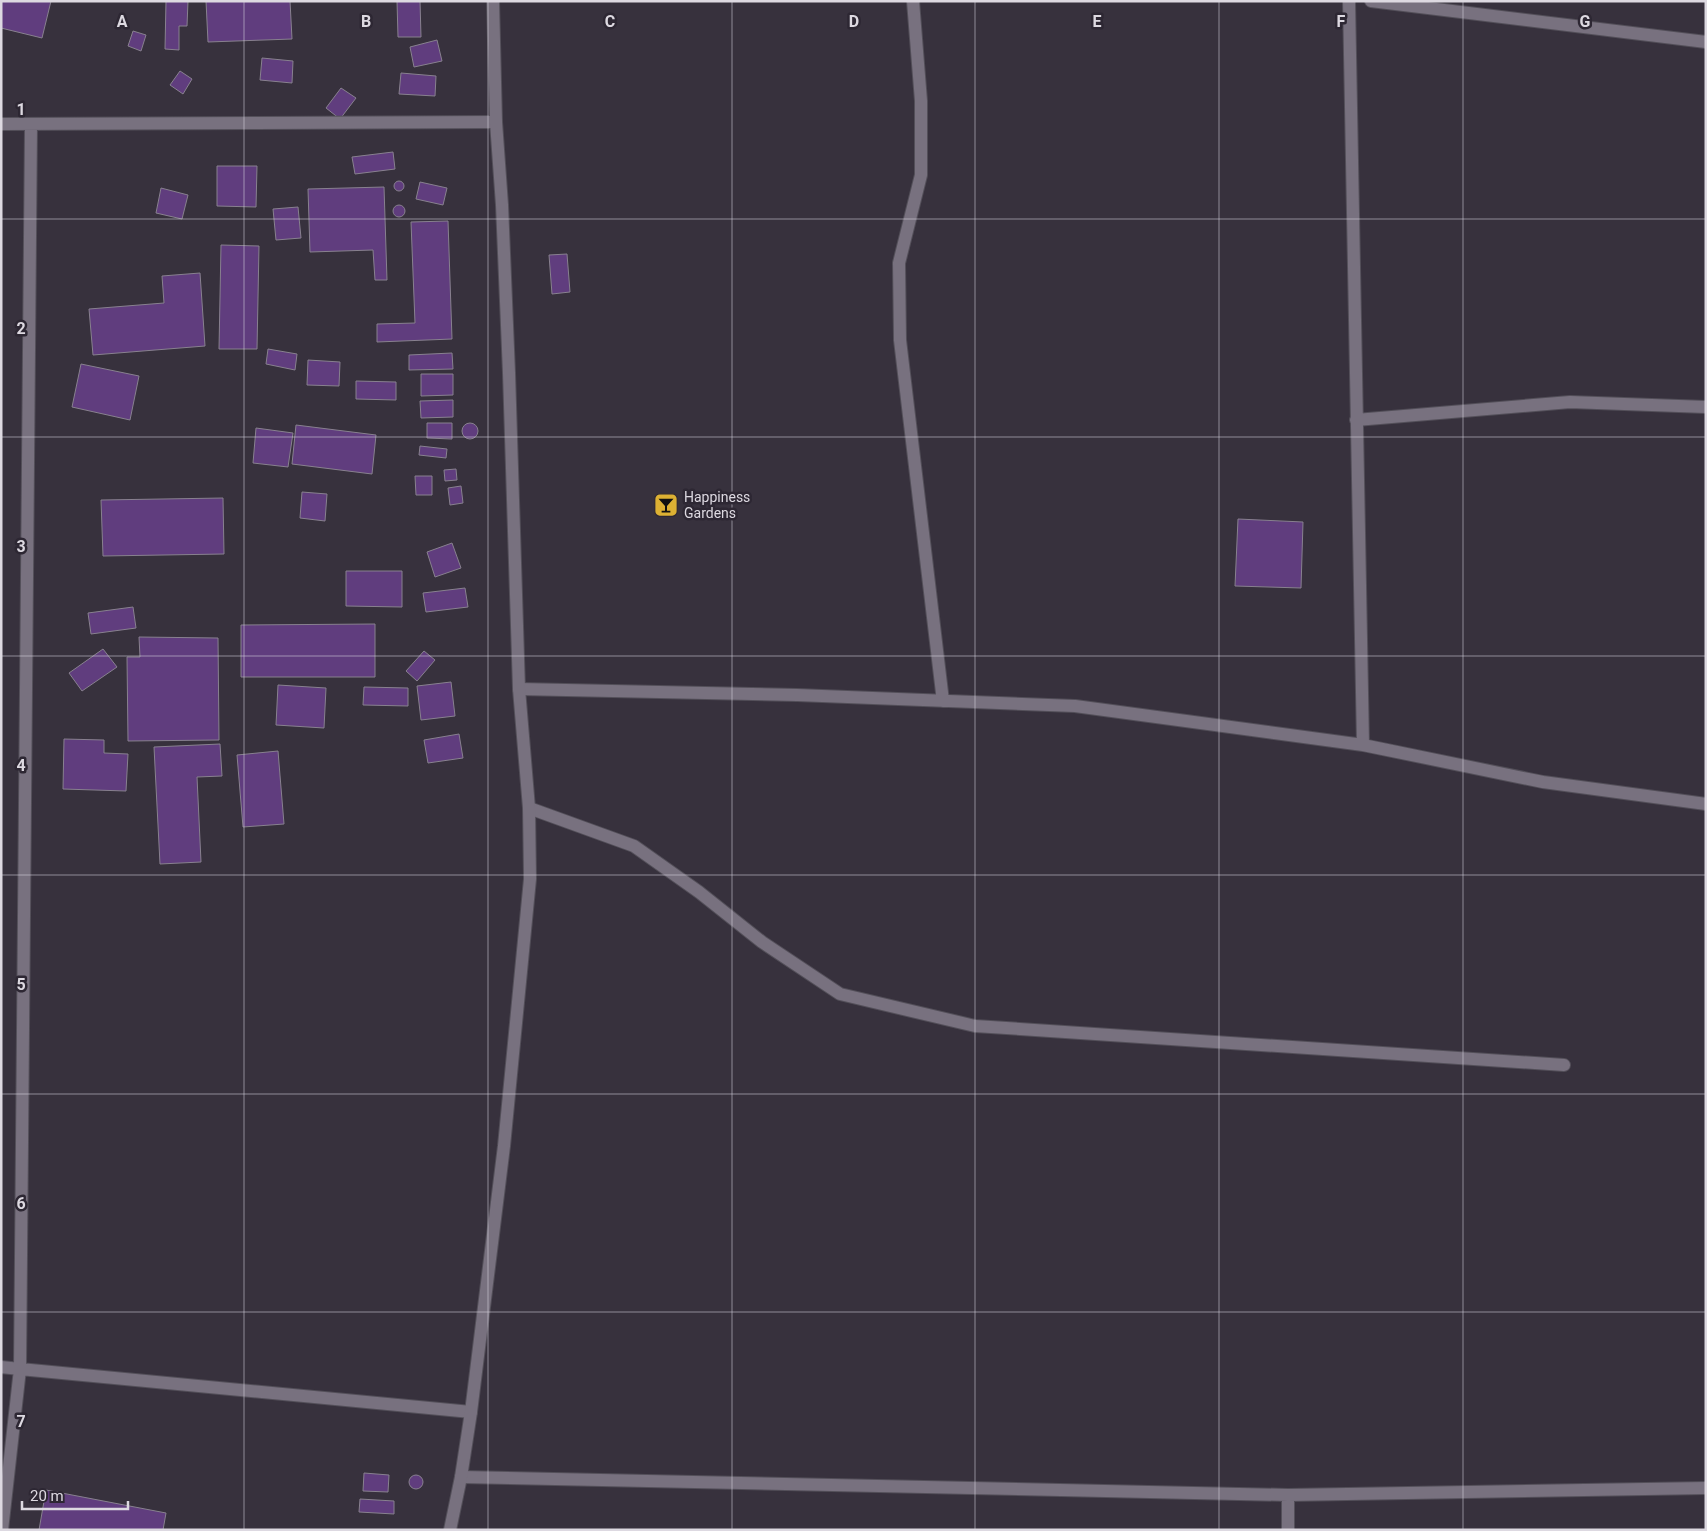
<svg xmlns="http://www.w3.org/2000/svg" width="1707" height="1531" viewBox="0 0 1707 1531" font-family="Roboto,sans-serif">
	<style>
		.building { fill: #603d7e; stroke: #88818f }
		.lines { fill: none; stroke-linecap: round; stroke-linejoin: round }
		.lane-casing { stroke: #534f59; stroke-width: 14 }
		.street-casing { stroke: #534f59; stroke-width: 14 }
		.secondary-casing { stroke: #534f59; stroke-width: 14 }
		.lane { stroke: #78717f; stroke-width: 12 }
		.street { stroke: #78717f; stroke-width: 12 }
		.secondary { stroke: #78717f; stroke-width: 12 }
		.grid { fill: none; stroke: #ddd9e1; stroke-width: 1; stroke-opacity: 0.55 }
		.labels { text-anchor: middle; stroke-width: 5; stroke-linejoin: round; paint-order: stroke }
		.poi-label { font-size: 14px; fill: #ddd9e1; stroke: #2d2733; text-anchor: start }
		.grid-label { font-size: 16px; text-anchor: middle; font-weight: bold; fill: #ddd9e1; stroke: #2d2733; stroke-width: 5; stroke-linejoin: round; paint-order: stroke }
	</style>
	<rect width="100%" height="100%" fill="#37313d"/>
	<!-- building -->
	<path class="building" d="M1,1H51L42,38L1,28Z
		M166,1H188L187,26H179V50L165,49Z
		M206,1H290L292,39L208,42Z
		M397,1H420L421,37H398Z
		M133,31L146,35L141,51L128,46Z
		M437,40L442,61L414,67L410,47Z
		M262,58L293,61L292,83L260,80Z
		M180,71L192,79L183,94L170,85Z
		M401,73L436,76L435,96L399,94Z
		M341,88L356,98L340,119L326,108Z
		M393,152L395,169L355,174L352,157Z
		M217,166H257L256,207L217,206Z
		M394 186a5 5 0 1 1 10 0a5 5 0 1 1-10 0Z
		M420,182L447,188L443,205L416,199Z
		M384,187L387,280H375L373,250L310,252L308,189Z
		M161,188L188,195L182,219L156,213Z
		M393 211a6 6 0 1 1 12 0a6 6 0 1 1-12 0Z
		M298,207L301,238L276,240L273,209Z
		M448,221L452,339L377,342V324L415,323L411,222Z
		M221,245L259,246L257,349H219Z
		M567,254L570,292L552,294L549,255Z
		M200,273L205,346L93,355L89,309L164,303L162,276Z
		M268,349L297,354L295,370L266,364Z
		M452,353L453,369L409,370V355Z
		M308,360L340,362L339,386L307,385Z
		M81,364L139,376L130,420L72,407Z
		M421,374H453V395L421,396Z
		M356,381L396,382V400L356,399Z
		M453,400V417L421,418L420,401Z
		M427,423H452V439L427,438Z
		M462 431a8 8 0 1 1 16 0a8 8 0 1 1-16 0Z
		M296,425L376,435L372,474L292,464Z
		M256,428L293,433L288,467L253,463Z
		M420,446L447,449L446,458L419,455Z
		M456,469L457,480L445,481L444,470Z
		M415,476H432V495H416Z
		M461,486L463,503L450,505L448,488Z
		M302,492L327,494L325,521L300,518Z
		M223,498L224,554L103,556L101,500Z
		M1238,519L1303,522L1301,588L1235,586Z
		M452,543L461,568L435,577L427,552Z
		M346,571H402V607L346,606Z
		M465,588L468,607L426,612L423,593Z
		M133,607L136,628L91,634L88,613Z
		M375,624V677H241V625Z
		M139,637L218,638L219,740L128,741L127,657H140Z
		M103,649L117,667L82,691L69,673Z
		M424,651L435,660L417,681L406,671Z
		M451,682L455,716L421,720L417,686Z
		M278,685L326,688L324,728L276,725Z
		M364,687L408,688V706L363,705Z
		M459,734L463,758L428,763L424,740Z
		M64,739L104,740V753L128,754L126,791L63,789Z
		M220,744L222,776L197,777L201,862L160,864L154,747Z
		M278,751L284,824L243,827L237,755Z
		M364,1473L389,1475L388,1492L363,1491Z
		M409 1482a7 7 0 1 1 14 0a7 7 0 1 1-14 0Z
		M46,1490L166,1513L163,1530H39Z
		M360,1499L394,1501V1514L359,1512Z"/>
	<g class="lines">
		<!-- lane casing -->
		<g class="lane-casing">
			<path id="lane" d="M529,808L634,846L699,892L762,942L840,994L975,1026L1564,1065"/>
		</g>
		<!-- street casing -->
		<g class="street-casing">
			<path id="street" d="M913,1L921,101V175L899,263L900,340L943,701
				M1371,1L1706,42
				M1,124L496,122
				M31,124L20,1369L471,1412
				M1356,420L1570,402L1706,407
				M519,689L797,695L1075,706L1363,745L1349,1
				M1363,745L1543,782L1706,804
				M1,1367L20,1369L2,1530
				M461,1477L1288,1495L1706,1488
				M1288,1530V1495"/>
		</g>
		<!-- secondary casing -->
		<g class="secondary-casing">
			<path id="secondary" d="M450,1530L461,1477L471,1412L504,1146L530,879L529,808L519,689L509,373L502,205L496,122L493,1"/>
		</g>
		<!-- lane -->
		<use href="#lane" class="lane"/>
		<!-- street -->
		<use href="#street" class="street"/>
		<!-- secondary -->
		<use href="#secondary" class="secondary"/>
	</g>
	<!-- grid -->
	<path class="grid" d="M244,1V1530M488,1V1530M732,1V1530M975,1V1530M1219,1V1530M1463,1V1530M1,219H1706M1,437H1706M1,656H1706M1,875H1706M1,1094H1706M1,1312H1706"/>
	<!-- icons -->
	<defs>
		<g id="bar-square" transform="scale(1.25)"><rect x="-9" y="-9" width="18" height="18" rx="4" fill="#ddb133" stroke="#2d2733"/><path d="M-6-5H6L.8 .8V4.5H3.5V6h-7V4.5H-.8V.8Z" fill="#111"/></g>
	</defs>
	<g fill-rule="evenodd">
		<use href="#bar-square" x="666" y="505"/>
	</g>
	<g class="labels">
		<!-- poi labels -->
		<g class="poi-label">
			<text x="684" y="502">Happiness<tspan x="684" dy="16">Gardens</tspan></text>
		</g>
	</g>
	<g class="grid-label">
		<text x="122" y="27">A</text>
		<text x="366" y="27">B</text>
		<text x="610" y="27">C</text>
		<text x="854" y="27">D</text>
		<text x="1097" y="27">E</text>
		<text x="1341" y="27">F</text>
		<text x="1585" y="27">G</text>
		<text x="21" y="115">1</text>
		<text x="21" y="334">2</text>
		<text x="21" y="552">3</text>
		<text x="21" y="771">4</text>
		<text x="21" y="990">5</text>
		<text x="21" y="1209">6</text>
		<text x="21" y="1427">7</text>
	</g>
	<!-- border -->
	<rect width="1707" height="1531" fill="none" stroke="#ddd9e1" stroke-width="5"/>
	<!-- scale -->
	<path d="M22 1501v8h106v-8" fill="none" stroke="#ddd9e1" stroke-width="2.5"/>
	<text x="30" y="1501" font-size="15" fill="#ddd9e1" stroke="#2d2733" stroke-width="4" paint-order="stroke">20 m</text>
</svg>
